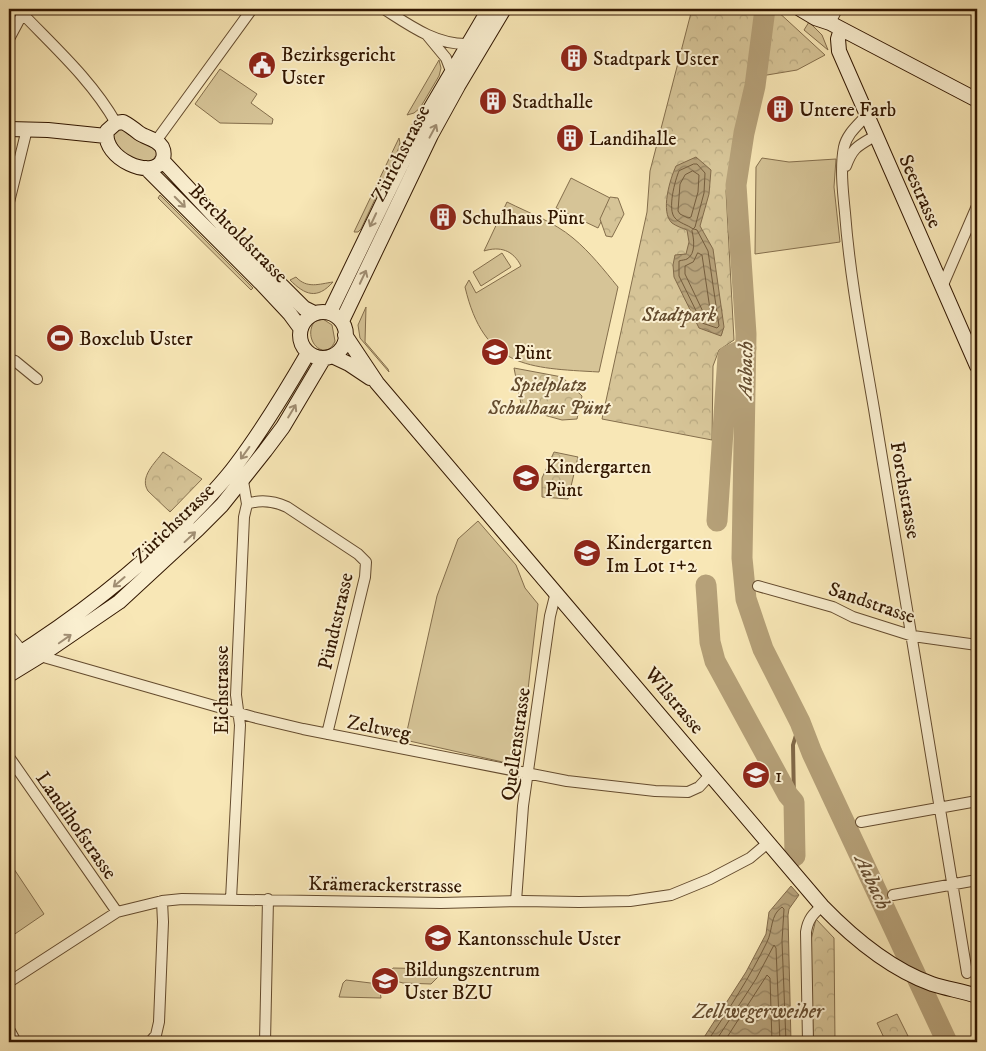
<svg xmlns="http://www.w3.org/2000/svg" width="986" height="1051" viewBox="0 0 986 1051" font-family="'IM FELL DW Pica',serif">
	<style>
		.grass { fill: #d6c497; stroke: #846e4c }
		.forest { fill: url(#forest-crowns); stroke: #846e4c }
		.water { fill: url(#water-waves); stroke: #816948 }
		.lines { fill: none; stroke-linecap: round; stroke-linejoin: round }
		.shore { stroke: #745c3c; stroke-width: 1 }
		.stream { stroke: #816948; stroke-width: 4 }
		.river { stroke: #b5a078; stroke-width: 21 }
		.street-casing { stroke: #644b2e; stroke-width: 12 }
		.secondary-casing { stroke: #321701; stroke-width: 16 }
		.street { stroke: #faefd0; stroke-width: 10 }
		.secondary { stroke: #faefd0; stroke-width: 14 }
		.oneway { stroke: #a08e73 }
		.labels { text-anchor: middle; stroke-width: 4; stroke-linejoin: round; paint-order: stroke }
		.poi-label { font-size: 20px; fill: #321701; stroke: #faefd0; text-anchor: start }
		.street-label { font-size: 20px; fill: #321701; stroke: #faefd0 }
		.park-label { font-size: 20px; font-style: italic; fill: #634b2e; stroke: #faefd0 }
		.water-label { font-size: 21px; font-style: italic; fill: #664e31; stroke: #faefd0 }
	</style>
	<defs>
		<pattern id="forest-crowns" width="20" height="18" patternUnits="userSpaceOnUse" patternTransform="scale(1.25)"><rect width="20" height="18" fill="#d6c497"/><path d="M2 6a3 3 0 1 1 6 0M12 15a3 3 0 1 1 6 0" fill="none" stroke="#b8a880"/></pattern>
		<pattern id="water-waves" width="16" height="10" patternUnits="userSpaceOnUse" patternTransform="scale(1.25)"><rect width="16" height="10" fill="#b5a078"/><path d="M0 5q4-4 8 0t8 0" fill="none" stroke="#948160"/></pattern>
	</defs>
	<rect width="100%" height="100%" fill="#f8e7b6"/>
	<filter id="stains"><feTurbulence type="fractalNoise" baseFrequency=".004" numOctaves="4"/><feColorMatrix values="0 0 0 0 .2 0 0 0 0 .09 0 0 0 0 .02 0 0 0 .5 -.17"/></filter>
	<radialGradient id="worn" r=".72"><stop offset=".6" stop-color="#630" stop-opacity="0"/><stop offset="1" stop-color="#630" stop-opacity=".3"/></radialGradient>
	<!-- grass -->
	<path class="grass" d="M809,22L822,35L828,50L804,30Z
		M439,60L441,68L439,76L420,108L414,113L407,115Z
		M220,69L257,94L251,103L273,119L272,124L220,123L195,104Z
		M123,127L154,148L158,155L156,158L150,162C128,159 120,155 112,134L115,130Z
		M399,138L400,143L398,150L361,229L358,232H354Z
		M762,158L789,162L836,159L834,187L840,242L755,254L756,167Z
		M571,178L612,199L598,228L556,208Z
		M160,195L253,288L251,290L158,198Z
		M507,202C529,213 554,222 573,238C590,252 604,270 618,287L599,372C528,368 484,368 465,287L469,280L476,293L521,266C513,250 500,246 484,251Z
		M502,253L511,267L481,286L473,272Z
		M296,277C307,289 319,284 333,282C317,300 305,295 290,280Z
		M366,307L365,342L388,369L389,372L360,338L358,325Z
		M323,319L332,325L335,341C326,363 302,341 314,322Z
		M478,521L516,565L525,588L538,604L522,741L507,763L405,740L437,596L458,539Z
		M14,869L44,914L9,938V873Z
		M393,968L439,969L441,972L439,976L431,984L403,983L392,980L390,972Z
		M346,980L379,984L381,998L339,997L343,983Z"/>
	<!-- forest -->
	<path class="forest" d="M692,9H775L825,55L797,70L749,78L726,191L734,340L719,350L713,366L712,440L602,419L647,212L650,171Z
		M610,197L618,198L624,214L612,237L606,236L600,219Z
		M514,368L562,377L582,396L577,419L562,420L522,409Z
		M163,452L202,479L170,512L148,491C139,477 155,463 163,452Z
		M554,452L578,457L568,499L542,497V478Z
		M816,919L834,938L835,1042H813L811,940Z
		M897,1014L908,1036L894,1042H886L877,1023Z"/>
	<!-- water -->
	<path class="water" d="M696,157L711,170L709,194L700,226L713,249L724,327L721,336L699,328L674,277L673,265L675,255L686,254L689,242L687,230C682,228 676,226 672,223C660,212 670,179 676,166Z
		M791,886L799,895L789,909L788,915L791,1042H701L746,972L766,934L769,912Z"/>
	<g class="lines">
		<!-- shore -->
		<path class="shore" d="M694,164H697L705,173L704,193L695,227L693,229C688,225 679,223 675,218C667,210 675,180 679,171Z
			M693,171L699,175L698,192L691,217L688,218L680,214L678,211L680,184L685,175Z
			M694,229L697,230L708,251L719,326L717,328L702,323L679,276V261C682,260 685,260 687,259C696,254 694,239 692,231Z
			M698,253L702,255L711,316L709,319L706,318L685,274V266L693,262Z
			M707,1042C729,1009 750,977 767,942C773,930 770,915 782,907L784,909L782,941L786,1042
			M715,1042L756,979L774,945L776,948L780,1042
			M724,1042L767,975L770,978L772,1042"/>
		<!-- stream -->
		<path class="stream" d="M794,802L793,745L800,722"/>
		<!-- river -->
		<path class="river" d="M765,9L755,86L744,133L736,185L746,334L742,558L746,599L763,649L800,722L812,753L947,1042
			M717,521L728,356L746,348
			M706,585L710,642L715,661L788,795L794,802L795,856"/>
		<!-- street casing -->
		<g class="street-casing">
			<path id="street" d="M18,9C52,45 91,79 116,123
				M384,9C409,25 436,45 468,44
				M830,23L837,9
				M427,35L446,58L451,71
				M9,39L25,9
				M866,116C857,126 847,134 844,147C840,168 843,193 845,213C850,279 863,344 874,409C906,597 937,785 967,973
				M156,141L252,9
				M846,166C853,147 858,146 875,136
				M9,202L27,129
				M942,287L977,206
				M9,359L15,361L37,379
				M247,504C261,499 274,501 287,507L358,554L366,562L365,577L327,734
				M758,586L833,607L853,617L913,636L977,645
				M9,635L22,651
				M40,656L253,717L303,729L567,781L655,791L688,792L699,787L711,774
				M9,757L117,912
				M861,822L977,801
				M893,895L977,880
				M231,899L240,725L236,695L244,517L247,504L243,481
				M516,901L523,806L550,616L556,592
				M9,982L117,912L162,901L182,899L441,903L523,901L579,902L630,901L671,895L710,879L750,858L769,842
				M9,1029L16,1042
				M150,1042L156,1035L159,1022L163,922L162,901
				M265,1042L268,899
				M808,1042L806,932C808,919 813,914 822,906"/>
		</g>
		<!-- secondary casing -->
		<g class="secondary-casing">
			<path id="secondary" d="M800,9L815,18L830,23L977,100
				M841,29L838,39L839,51L977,366
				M123,122C129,125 134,129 139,133C146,138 157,139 162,147C164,151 164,155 163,159C154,182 101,158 107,131L116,123Z
				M9,129L48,130L106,136
				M162,160L247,251L304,308L314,313
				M146,168L261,283L290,314L301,329
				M300 335a23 23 0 1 1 46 0a23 23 0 1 1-46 0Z
				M330,312L419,128L489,9
				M342,321L431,135L458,86L504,9
				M345,335L377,383L822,906C853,938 890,969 932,984C947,989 963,991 977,996
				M332,356L349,364L370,378
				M9,660C73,620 134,573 188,519C205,501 222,484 236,465C263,429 286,391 308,353
				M9,675L40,656L119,602L198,529L222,505L265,451L283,427L324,358"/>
		</g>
		<!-- street -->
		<use href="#street" class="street"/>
		<!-- secondary -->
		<use href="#secondary" class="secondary"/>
	</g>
	<!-- one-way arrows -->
	<defs><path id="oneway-shaft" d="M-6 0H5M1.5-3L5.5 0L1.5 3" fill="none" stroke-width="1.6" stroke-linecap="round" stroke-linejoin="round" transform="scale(1.25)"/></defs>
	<g class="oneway">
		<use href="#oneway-shaft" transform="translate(433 131) rotate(-62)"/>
		<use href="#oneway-shaft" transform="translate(180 202) rotate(45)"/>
		<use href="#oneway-shaft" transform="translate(373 220) rotate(115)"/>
		<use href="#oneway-shaft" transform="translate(363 277) rotate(-65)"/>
		<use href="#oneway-shaft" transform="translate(292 411) rotate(-59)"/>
		<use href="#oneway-shaft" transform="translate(245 453) rotate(126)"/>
		<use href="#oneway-shaft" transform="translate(190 537) rotate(-43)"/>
		<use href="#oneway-shaft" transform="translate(119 582) rotate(139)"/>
		<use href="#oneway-shaft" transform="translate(65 639) rotate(-35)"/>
	</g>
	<!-- icons -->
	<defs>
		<g id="building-disc" transform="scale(1.4375)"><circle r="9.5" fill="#8f2418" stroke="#faefd0"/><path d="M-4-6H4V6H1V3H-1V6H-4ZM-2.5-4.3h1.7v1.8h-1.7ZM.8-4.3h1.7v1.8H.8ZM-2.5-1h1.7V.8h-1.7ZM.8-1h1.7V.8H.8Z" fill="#fff"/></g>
		<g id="civic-disc" transform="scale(1.4375)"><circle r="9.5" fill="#8f2418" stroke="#faefd0"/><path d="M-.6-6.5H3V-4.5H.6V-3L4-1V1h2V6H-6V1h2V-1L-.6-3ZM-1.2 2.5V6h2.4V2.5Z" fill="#fff"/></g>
		<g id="stadium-disc" transform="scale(1.4375)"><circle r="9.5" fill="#8f2418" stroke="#faefd0"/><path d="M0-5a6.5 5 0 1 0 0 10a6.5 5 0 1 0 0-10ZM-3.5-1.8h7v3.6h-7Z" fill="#fff"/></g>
		<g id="school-disc" transform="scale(1.4375)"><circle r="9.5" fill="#8f2418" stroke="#faefd0"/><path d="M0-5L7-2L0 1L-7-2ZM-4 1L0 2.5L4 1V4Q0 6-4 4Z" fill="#fff"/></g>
		<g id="university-disc" transform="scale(1.4375)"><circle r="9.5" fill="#8f2418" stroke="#faefd0"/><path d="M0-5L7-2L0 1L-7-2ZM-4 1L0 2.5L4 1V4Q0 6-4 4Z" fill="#fff"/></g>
	</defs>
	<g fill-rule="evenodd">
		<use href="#building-disc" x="574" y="58"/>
		<use href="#civic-disc" x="262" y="65"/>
		<use href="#building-disc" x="493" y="101"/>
		<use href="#building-disc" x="780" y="109"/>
		<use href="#building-disc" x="570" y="138"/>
		<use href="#building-disc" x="443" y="217"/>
		<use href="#stadium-disc" x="60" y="338"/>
		<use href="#school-disc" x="495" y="352"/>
		<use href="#school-disc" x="526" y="478"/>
		<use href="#school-disc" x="587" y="553"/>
		<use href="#school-disc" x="756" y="775"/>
		<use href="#university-disc" x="438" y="938"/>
		<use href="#university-disc" x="385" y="981"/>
	</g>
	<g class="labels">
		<!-- poi labels -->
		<g class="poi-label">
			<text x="281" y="61">Bezirksgericht<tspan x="281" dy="23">Uster</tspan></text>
			<text x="593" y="65">Stadtpark Uster</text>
			<text x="512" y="108">Stadthalle</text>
			<text x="799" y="116">Untere Farb</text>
			<text x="589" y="145">Landihalle</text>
			<text x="462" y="224">Schulhaus Pünt</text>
			<text x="79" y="345">Boxclub Uster</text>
			<text x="514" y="359">Pünt</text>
			<text x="545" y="473">Kindergarten<tspan x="545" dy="23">Pünt</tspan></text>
			<text x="606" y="549">Kindergarten<tspan x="606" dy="23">Im Lot 1+2</tspan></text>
			<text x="775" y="782">1</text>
			<text x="457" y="945">Kantonsschule Uster</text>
			<text x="404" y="976">Bildungszentrum<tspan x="404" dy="23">Uster BZU</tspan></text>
		</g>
		<!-- street labels -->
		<g class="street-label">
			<text transform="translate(400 153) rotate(-63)" y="7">Zürichstrasse</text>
			<text transform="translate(921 191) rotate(66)" y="7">Seestrasse</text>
			<text transform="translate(239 233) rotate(45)" y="7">Berchtoldstrasse</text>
			<text transform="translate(906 490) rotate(80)" y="7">Forchstrasse</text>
			<text transform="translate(173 523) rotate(-44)" y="7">Zürichstrasse</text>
			<text transform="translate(872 602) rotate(19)" y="7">Sandstrasse</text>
			<text transform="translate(335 621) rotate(-77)" y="7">Pündtstrasse</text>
			<text transform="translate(221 690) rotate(-90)" y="7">Eichstrasse</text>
			<text transform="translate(675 700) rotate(50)" y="7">Wilstrasse</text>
			<text transform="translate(379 727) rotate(11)" y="7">Zeltweg</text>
			<text transform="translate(515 744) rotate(-82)" y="7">Quellenstrasse</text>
			<text transform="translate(77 825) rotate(55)" y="7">Landihofstrasse</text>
			<text transform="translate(385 884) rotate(1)" y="7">Krämerackerstrasse</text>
		</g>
		<!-- park labels -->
		<g class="park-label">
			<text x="679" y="321">Stadtpark</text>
			<text x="549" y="391">Spielplatz<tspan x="549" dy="23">Schulhaus Pünt</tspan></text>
		</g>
		<!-- water labels -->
		<g class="water-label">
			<text transform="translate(745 370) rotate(-89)" y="7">Aabach</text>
			<text transform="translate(873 882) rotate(65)" y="7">Aabach</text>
			<text x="758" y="1018">Zellwegerweiher</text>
		</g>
	</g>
	<!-- margin -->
	<rect width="986" height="1051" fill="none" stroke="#f8e7b6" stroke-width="30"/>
	<rect x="10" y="10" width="966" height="1031" fill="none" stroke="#321701" stroke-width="2.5"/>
	<rect x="15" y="15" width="956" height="1021" fill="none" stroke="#321701"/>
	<rect width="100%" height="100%" filter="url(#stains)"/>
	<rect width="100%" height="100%" fill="url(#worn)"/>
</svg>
